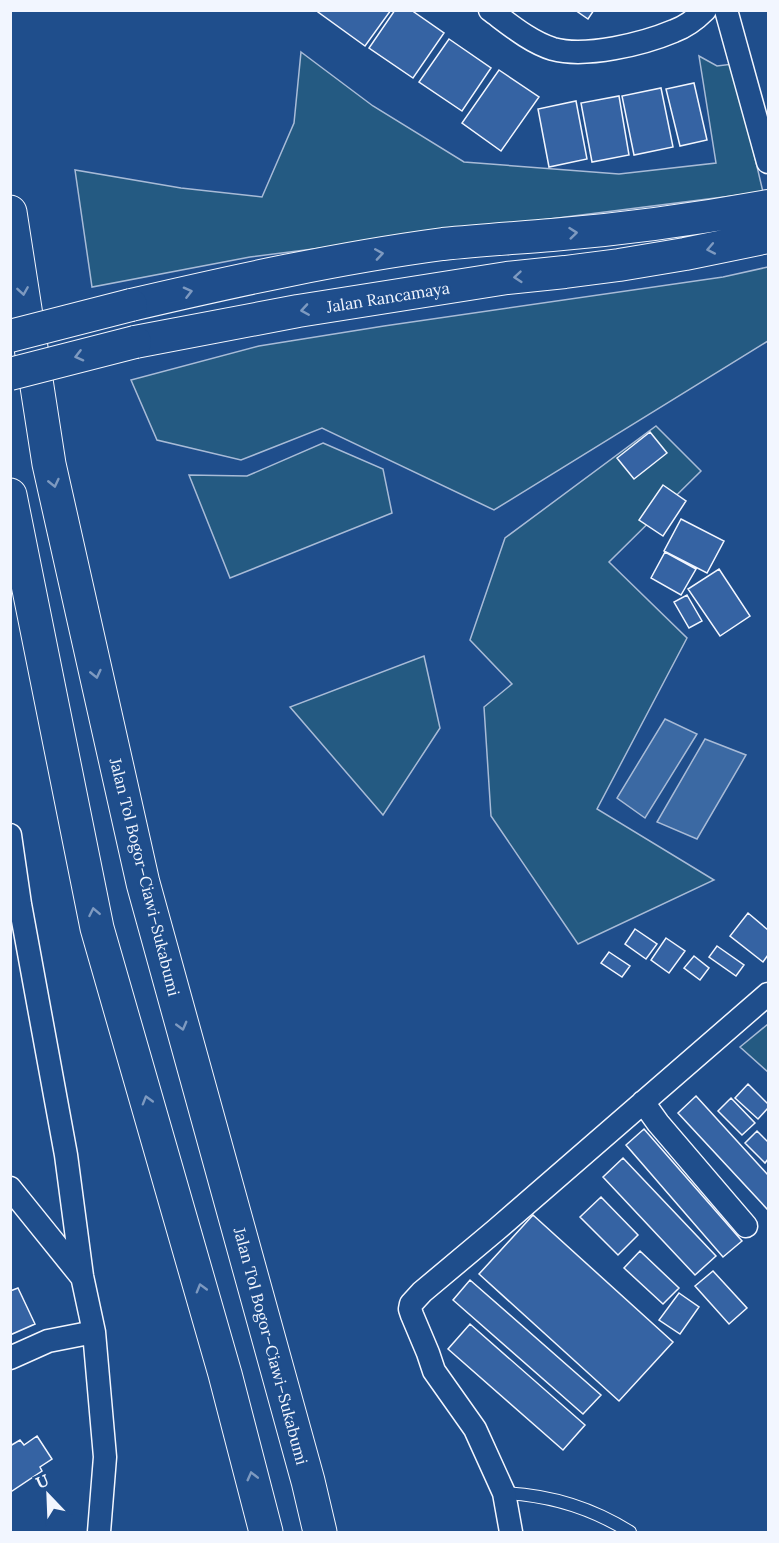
<svg xmlns="http://www.w3.org/2000/svg" width="779" height="1543" viewBox="0 0 779 1543" font-family="Lora,serif">
	<style>
		.green { fill: #245a82; stroke: #a8bbd7; stroke-width: 1.5 }
		.water { fill: #3b69a3; stroke: #a8bbd7; stroke-width: 1.5 }
		.building { fill: #3563a3; stroke: #f2f6ff; stroke-width: 1.5 }
		.lines { fill: none; stroke-linecap: round; stroke-linejoin: round }
		.lane-casing { stroke: #f2f6ff; stroke-width: 14 }
		.street-casing { stroke: #f2f6ff; stroke-width: 25 }
		.secondary-casing { stroke: #f2f6ff; stroke-width: 34 }
		.highway-casing { stroke: #f2f6ff; stroke-width: 35 }
		.lane { stroke: #1f4e8c; stroke-width: 12 }
		.street { stroke: #1f4e8c; stroke-width: 22 }
		.secondary { stroke: #1f4e8c; stroke-width: 32 }
		.highway { stroke: #1f4e8c; stroke-width: 33 }
		.secondary-bridge-casing { stroke: #f2f6ff; stroke-width: 34; stroke-linecap: butt }
		.secondary-bridge { stroke: #1f4e8c; stroke-width: 32 }
		.oneway { stroke: #7e9ac0 }
		.labels { text-anchor: middle; stroke-width: 4.5; stroke-linejoin: round; paint-order: stroke }
		.street-label { font-size: 16px; fill: #f2f6ff; stroke: #1f4e8c }
	</style>
	<rect width="100%" height="100%" fill="#1f4e8c"/>
	<!-- green -->
	<path class="green" d="M301,52L373,106L464,162L619,174L716,163L699,56L717,66L733,64L763,192L250,257L92,287L75,170L181,188L262,197L294,123Z
		M768,267V341L494,510L322,428L241,460L157,440L131,380L259,346L384,326L723,277Z
		M656,426L701,471L609,562L687,638L597,809L714,880L578,944L491,816L484,707L512,684L470,640L505,538Z
		M323,443L383,469L392,513L230,578L189,475L247,476Z
		M424,656L440,728L383,815L290,707Z
		M768,1024V1072L740,1047Z"/>
	<!-- water -->
	<path class="water" d="M665,719L697,734L645,818L617,798Z
		M705,739L746,755L697,839L657,822Z"/>
	<!-- building -->
	<path class="building" d="M319,10H391L365,46L318,12Z
		M395,10H411L444,33L413,78L369,48Z
		M575,10H594L588,19Z
		M449,39L491,68L462,111L419,82Z
		M499,70L539,97L501,151L462,123Z
		M694,83L707,140L680,146L666,89Z
		M661,88L673,147L634,155L622,96Z
		M619,96L629,155L592,162L581,103Z
		M576,101L587,159L549,167L538,109Z
		M650,432L667,453L634,479L617,458Z
		M663,485L686,501L663,536L639,520Z
		M681,519L724,541L707,573L664,551Z
		M665,552L696,569L681,595L651,578Z
		M719,569L750,616L720,636L688,589Z
		M687,595L702,621L689,628L674,602Z
		M748,913L768,930V955L763,962L730,936Z
		M635,929L657,944L646,959L625,944Z
		M666,938L685,951L669,973L651,960Z
		M717,946L744,965L736,976L709,957Z
		M609,952L630,966L622,977L601,963Z
		M694,956L709,968L700,980L684,968Z
		M748,1084L768,1104V1108L758,1119L735,1098Z
		M696,1096L768,1175V1210L678,1113Z
		M731,1098L755,1123L742,1135L718,1111Z
		M644,1129L742,1241L723,1257L626,1145Z
		M757,1131L768,1142V1159L765,1163L745,1143Z
		M623,1158L716,1256L695,1275L603,1177Z
		M601,1197L638,1235L618,1255L580,1217Z
		M533,1215L673,1342L619,1401L479,1274Z
		M640,1251L679,1288L663,1304L624,1268Z
		M713,1271L747,1308L729,1324L695,1286Z
		M470,1280L601,1395L583,1414L453,1300Z
		M18,1288L35,1324L10,1335V1291Z
		M679,1293L699,1307L680,1334L659,1320Z
		M470,1324L585,1425L563,1450L448,1349Z
		M37,1436L52,1459L40,1467L42,1471L12,1491L10,1489V1446L20,1440L24,1445Z"/>
	<g class="lines">
		<!-- lane casing -->
		<g class="lane-casing">
			<path id="lane" d="M504,1493C549,1495 592,1508 630,1532"/>
		</g>
		<!-- street casing -->
		<g class="street-casing">
			<path id="street" d="M490,10C509,24 530,42 553,49C586,58 643,44 674,31C685,27 696,19 705,10
				M726,10L768,162
				M10,835L20,904L66,1155L82,1276L94,1332L105,1457L99,1532
				M643,1102L658,1123L746,1226
				M10,1188L81,1276
				M10,1358L48,1341L94,1332
				M511,1532L504,1493L475,1429L434,1371L428,1353L412,1315L410,1309L411,1304L422,1292L496,1230L768,994"/>
		</g>
		<!-- secondary casing -->
		<g class="secondary-casing">
			<path id="secondary" d="M131,305C234,281 338,258 443,244C480,240 516,238 552,235C625,229 697,219 768,206
				M135,342L298,311L507,278L565,272L619,265L685,254L768,237"/>
		</g>
		<!-- highway casing -->
		<g class="highway-casing">
			<path id="highway" d="M10,212L49,464L143,883L308,1481L320,1532
				M10,495L97,928L225,1374L266,1532"/>
		</g>
		<!-- lane -->
		<use href="#lane" class="lane"/>
		<!-- street -->
		<use href="#street" class="street"/>
		<!-- secondary -->
		<use href="#secondary" class="secondary"/>
		<!-- highway -->
		<use href="#highway" class="highway"/>
		<!-- secondary-bridge casing -->
		<g class="secondary-bridge-casing">
			<path id="secondary-bridge" d="M10,336L131,305
				M10,374L135,342"/>
		</g>
		<!-- secondary-bridge -->
		<use href="#secondary-bridge" class="secondary-bridge"/>
	</g>
	<!-- one-way arrows -->
	<defs><path id="oneway-chevron" d="M-2-3.5L2.5 0L-2 3.5" fill="none" stroke-width="1.6" stroke-linecap="round" stroke-linejoin="round" transform="scale(1.5)"/></defs>
	<g class="oneway">
		<use href="#oneway-chevron" transform="translate(573 233) rotate(-6)"/>
		<use href="#oneway-chevron" transform="translate(711 249) rotate(169)"/>
		<use href="#oneway-chevron" transform="translate(379 254) rotate(-9)"/>
		<use href="#oneway-chevron" transform="translate(518 277) rotate(175)"/>
		<use href="#oneway-chevron" transform="translate(23 291) rotate(81)"/>
		<use href="#oneway-chevron" transform="translate(188 292) rotate(-14)"/>
		<use href="#oneway-chevron" transform="translate(305 310) rotate(171)"/>
		<use href="#oneway-chevron" transform="translate(79 356) rotate(166)"/>
		<use href="#oneway-chevron" transform="translate(54 483) rotate(77)"/>
		<use href="#oneway-chevron" transform="translate(96 674) rotate(77)"/>
		<use href="#oneway-chevron" transform="translate(94 912) rotate(-101)"/>
		<use href="#oneway-chevron" transform="translate(182 1026) rotate(75)"/>
		<use href="#oneway-chevron" transform="translate(147 1100) rotate(-106)"/>
		<use href="#oneway-chevron" transform="translate(201 1288) rotate(-106)"/>
		<use href="#oneway-chevron" transform="translate(252 1476) rotate(-104)"/>
	</g>
	<g class="labels">
		<!-- street labels -->
		<g class="street-label">
			<text transform="translate(388 297) rotate(-9)" y="6">Jalan Rancamaya</text>
			<text transform="translate(145 877) rotate(76)" y="6">Jalan Tol Bogor–Ciawi–Sukabumi</text>
			<text transform="translate(271 1346) rotate(75)" y="6">Jalan Tol Bogor–Ciawi–Sukabumi</text>
		</g>
	</g>
	<!-- border -->
	<rect width="779" height="1543" fill="none" stroke="#f2f6ff" stroke-width="24"/>
	<!-- north arrow -->
	<g transform="translate(48 1495) rotate(337)" stroke="#1f4e8c" stroke-width="4.5" paint-order="stroke">
	<path d="M0-4.5L10 22L0 15L-10 22Z" fill="#f2f6ff"/>
	<text y="-9" font-size="16" font-weight="bold" text-anchor="middle" fill="#f2f6ff">U</text>
	</g>
</svg>
